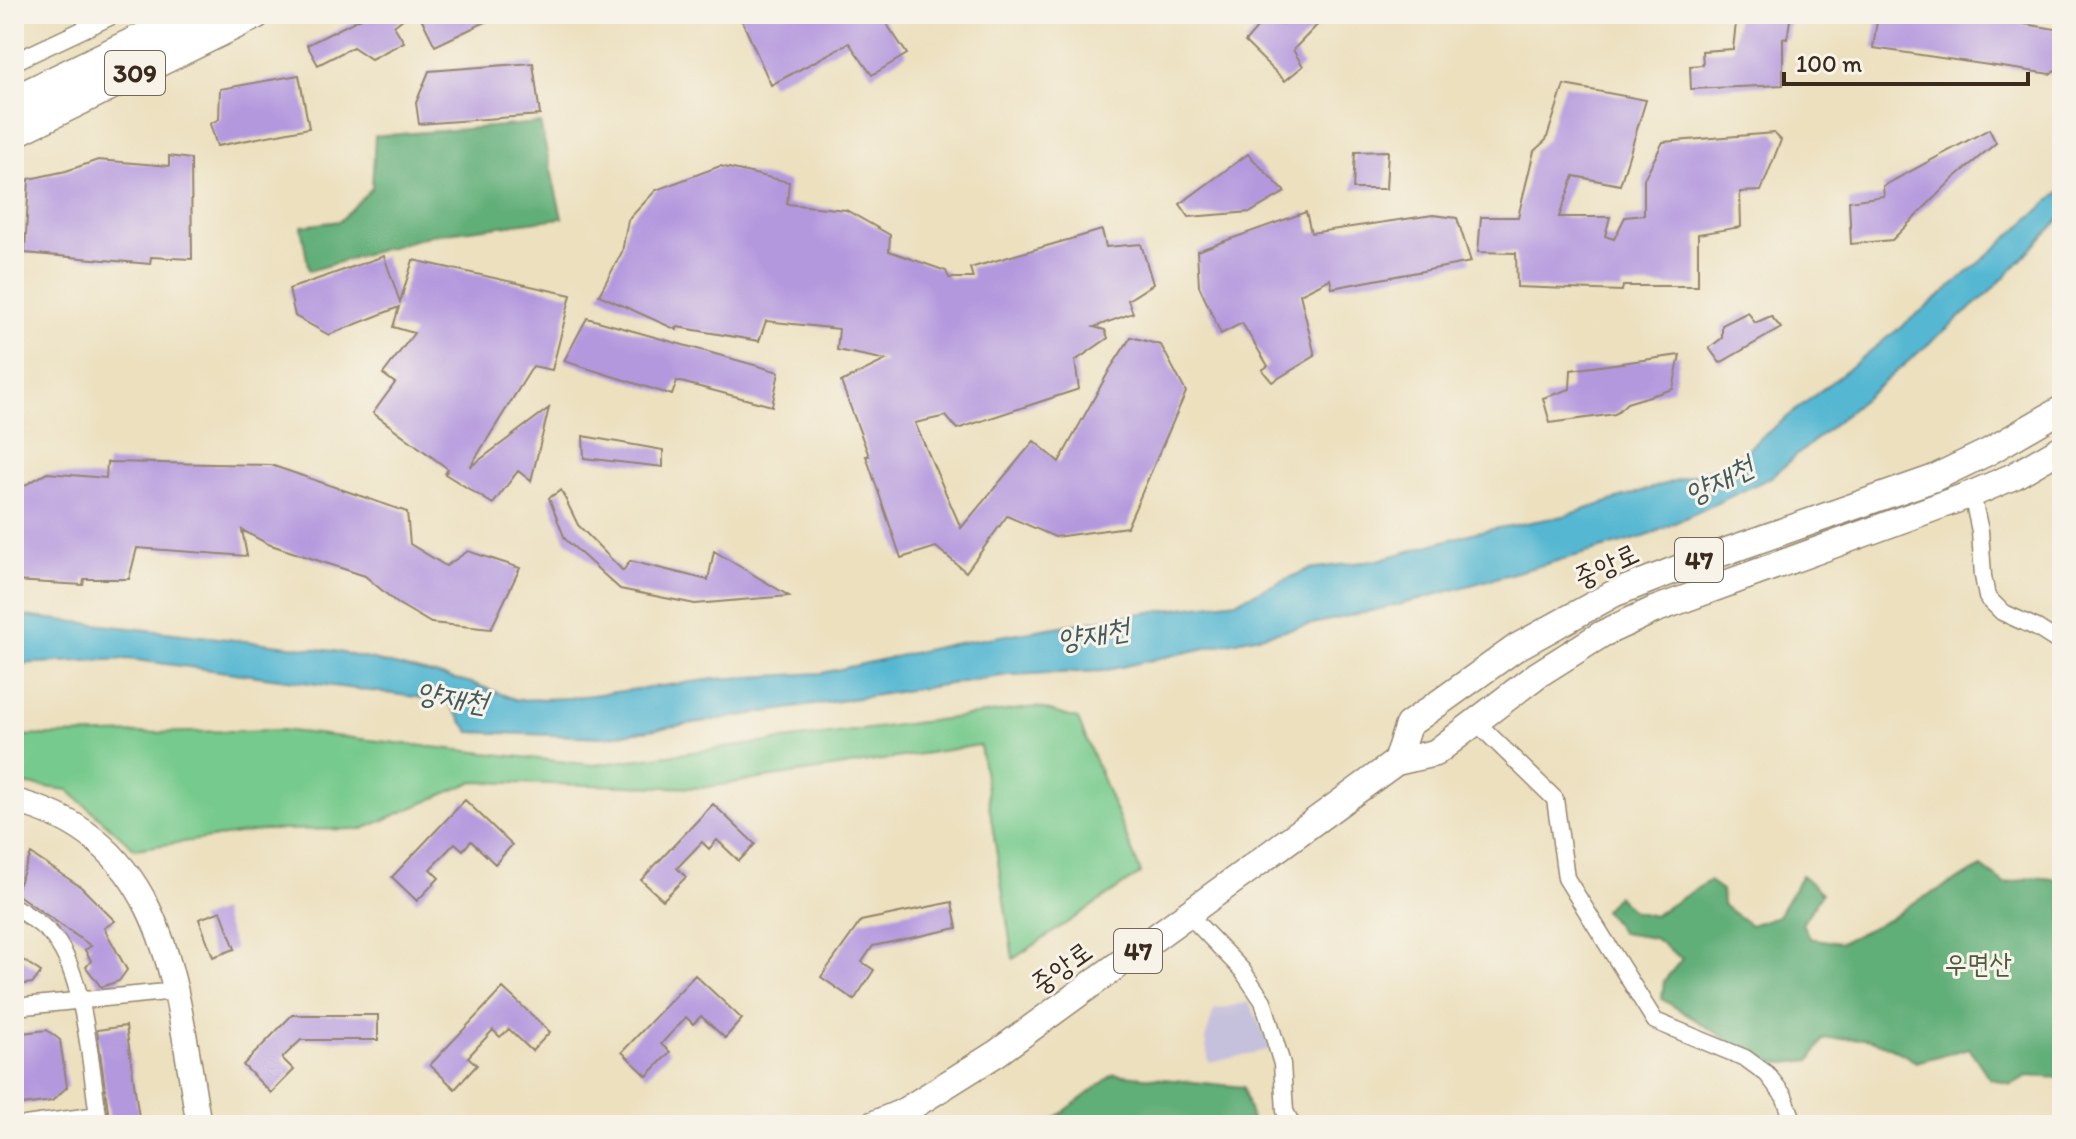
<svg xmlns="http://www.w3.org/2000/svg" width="2076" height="1139" viewBox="0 0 2076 1139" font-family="Itim,'Poor Story',sans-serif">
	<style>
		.industrial { fill: #c5c0db }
		.green { fill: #77ca8d; stroke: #597a56; stroke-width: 2 }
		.forest { fill: #61ae78; stroke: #4e6c4b; stroke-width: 2 }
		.water { fill: #54b7d2; stroke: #487078; stroke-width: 2 }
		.building { fill: #b498de }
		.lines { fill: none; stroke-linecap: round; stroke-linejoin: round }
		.street-casing { stroke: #94856e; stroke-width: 19 }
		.secondary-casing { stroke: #94856e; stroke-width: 27 }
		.primary-casing { stroke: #94856e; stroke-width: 29 }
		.highway-casing { stroke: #94856e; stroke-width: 33 }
		.street { stroke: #fff; stroke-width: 16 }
		.secondary { stroke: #fff; stroke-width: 24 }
		.primary { stroke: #fff; stroke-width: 26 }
		.highway { stroke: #fff; stroke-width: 30 }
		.labels { text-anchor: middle; stroke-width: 6; stroke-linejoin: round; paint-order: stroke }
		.shield { fill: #f7f3e8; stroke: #73665b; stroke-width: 2 }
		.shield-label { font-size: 26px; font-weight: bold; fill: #3b2a1e }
		.street-label { font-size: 28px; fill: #3b2a1e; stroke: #f7f3e8 }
		.park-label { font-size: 28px; fill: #4d5a3f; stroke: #f7f3e8 }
		.water-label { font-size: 30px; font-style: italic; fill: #445b5d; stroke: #f7f3e8 }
	</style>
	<rect width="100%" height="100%" fill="#f7f3e8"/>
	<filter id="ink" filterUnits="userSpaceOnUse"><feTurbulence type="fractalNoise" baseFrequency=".0125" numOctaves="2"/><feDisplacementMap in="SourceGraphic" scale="16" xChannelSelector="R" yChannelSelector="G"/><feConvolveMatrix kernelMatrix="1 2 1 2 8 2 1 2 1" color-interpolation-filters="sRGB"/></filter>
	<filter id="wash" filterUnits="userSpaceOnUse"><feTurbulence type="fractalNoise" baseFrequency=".006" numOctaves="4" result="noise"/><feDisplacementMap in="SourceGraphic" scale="32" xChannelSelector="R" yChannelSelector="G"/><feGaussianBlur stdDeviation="1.8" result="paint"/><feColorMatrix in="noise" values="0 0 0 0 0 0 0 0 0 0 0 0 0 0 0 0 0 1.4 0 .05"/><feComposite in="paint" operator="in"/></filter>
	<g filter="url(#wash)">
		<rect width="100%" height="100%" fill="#ece0bf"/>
		<!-- industrial -->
		<path class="industrial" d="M1249,1002L1271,1049L1209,1063L1205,1039L1214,1010Z"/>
		<!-- green -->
		<path class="green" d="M1036,707L1078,719L1141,873L1013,959L980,745L701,788L472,782L363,829L266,830L135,849L68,790L14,783V736L281,730L593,765Z"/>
		<!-- forest -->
		<path class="forest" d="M540,123L562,218L431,235L309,271L301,226L340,221L372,188L375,136Z
			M1982,867L2005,884L2034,877L2062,880V1078L2027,1076L2011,1085L1989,1078L1969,1048L1916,1062C1880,1039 1866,1035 1823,1040L1811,1060L1785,1063L1760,1060L1662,999L1664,981L1682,959L1654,938L1622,933L1604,910L1617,896L1632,911L1653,916L1709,881L1722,890L1723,905L1750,925L1778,916L1802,875L1822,893L1802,924L1810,938L1840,943L1888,920L1911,904Z
			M1114,1074L1243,1087L1253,1125H1046Z"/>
		<!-- water -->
		<path class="water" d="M2062,190V217L1989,293L1770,478L1647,536L1402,604L1103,671L1008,675L604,737L470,732L447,701L128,659L14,664L16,615L334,651L472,683L517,700L569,698L715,679L822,673L952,644L1135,614L1237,601L1309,569L1378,560L1476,532L1564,516L1728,464L1950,288Z"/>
		<g id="blocks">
			<!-- building -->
			<path class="building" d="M369,14H409L394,26L404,42L371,59L353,47L318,65L307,45Z
				M419,14H502L435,46Z
				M739,14H880L907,54L872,75L849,43L771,85Z
				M1269,14H1273L1283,24L1294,14H1328L1293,50L1303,66L1285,81L1245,42Z
				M1737,14H1791L1787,39L1783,38V85L1691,89L1690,66L1703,65L1702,51L1733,49Z
				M1878,14H1963L2062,30V65L2050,74L1873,48Z
				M533,63L540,115L419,124L416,103L429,71Z
				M299,75L309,128L217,146L210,124L219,119L220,89Z
				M1564,85L1646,100L1620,185L1574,176L1559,217H1610L1605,236L1614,239L1625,217L1644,215V179L1663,142L1774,133L1781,140L1761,191L1740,192L1741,227L1698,234V286H1623L1622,291L1517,287L1516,253L1478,252L1481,217H1518L1534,151L1546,140Z
				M1989,129L1996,143L1953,179L1892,240L1851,244L1849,201L1884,196L1883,186Z
				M1388,151L1386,189H1353L1355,152Z
				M1248,154L1285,192L1251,212L1189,217L1180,204Z
				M169,156L191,159L192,259L151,257L150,264L25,253L29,179L66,171L98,160L169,166Z
				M720,166L789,182L787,204L846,210L890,235L889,251L946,271L949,278H973L970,268L1102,230L1106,247L1141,244L1153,284L1128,300L1133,313L1094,327L1105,330L1108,338L1075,361L1079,389L957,429L946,416L915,423L961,528L1034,441L1059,462L1110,369L1131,337L1161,345L1186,392L1127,527L1055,537L1007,516L966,572L936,547L901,558L866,456H869L841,382L886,360L837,350L839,329L766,321L759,341L677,327V330L599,295L622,252L628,220L656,190Z
				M1306,212L1311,233L1433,215L1457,218L1471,262L1332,288L1330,279L1300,294L1315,356L1272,382L1262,370L1268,366L1242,323L1221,334L1199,286L1197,251Z
				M384,256L400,302L413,260L571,295L552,370L533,366L470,467L549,408L531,481L518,471L493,504L445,474L448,469L373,413L395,383L383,374L414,333L393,327L399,307L329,335L295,316L289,289Z
				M1748,312L1755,323L1771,316L1781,328L1720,363L1709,348L1722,338V325Z
				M587,318L779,372L772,406L677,381L672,395L564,361Z
				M1680,355L1673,389L1627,403L1615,414L1550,423L1543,398L1570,389L1571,370Z
				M583,436L663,450V467L584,458Z
				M107,462L271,465L407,512L410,544L446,566L468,551L520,568L491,629L431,623L397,603L365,576L268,544L242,530L247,556L137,548L129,579H84L83,585L14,581V491L47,473L106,478Z
				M561,490L578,525L623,571L630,561L708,580L714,551L789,596L695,604L620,589L565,539L549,498Z
				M465,800L512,845L495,864L471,841L463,850L455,843L430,869L439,878L417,901L392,877Z
				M713,804L755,844L739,861L717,840L709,849L702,842L677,868L686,877L663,900L641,880Z
				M31,854L81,887L115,921L104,928L127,970L119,981L101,987L86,967L91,961L85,950L91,946L15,893Z
				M952,902L957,928L873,946L862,962L874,970L854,1000L821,977L861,921Z
				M221,911L235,949L213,957L199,919Z
				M14,954L41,972L33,983L14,985Z
				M695,975L742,1019L725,1038L701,1016L693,1024L686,1017L661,1044L670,1052L647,1076L622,1052Z
				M503,988L550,1032L532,1051L509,1029L500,1037L493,1030L468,1057L477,1065L455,1089L430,1065Z
				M292,1015H378V1040H301L282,1058L294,1070L271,1093L243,1065Z
				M126,1026L140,1125H110L97,1030Z
				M47,1030L60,1040L67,1087L52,1101L14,1106V1034Z"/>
		</g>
	</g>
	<g filter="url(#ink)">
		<use href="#blocks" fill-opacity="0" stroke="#94856e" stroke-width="2"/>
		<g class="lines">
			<!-- street casing -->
			<g class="street-casing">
				<path id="street" d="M14,62L116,14
					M1972,494L1980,531L1983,576L1987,597L2002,612L2037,628L2062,644
					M1477,723L1555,799L1566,878L1655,1021L1745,1058L1767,1074L1784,1096L1795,1125
					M14,907C26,914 39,922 49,932C85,968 90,1064 98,1115L25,1125
					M1188,914L1242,970L1263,1001L1282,1064L1285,1111L1292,1125
					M14,1007L176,991"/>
			</g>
			<!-- secondary casing -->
			<g class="secondary-casing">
				<path id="secondary" d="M14,801C171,839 176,994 199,1125"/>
			</g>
			<!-- primary casing -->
			<g class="primary-casing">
				<path id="primary" d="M1396,762L1408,725L1517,647L1613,594L1690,564L1932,479L1988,452L2062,409
					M872,1125L903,1112L997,1053L1396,762L1435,753L1537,675L1602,634L1654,610L1972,494L2014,476L2062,448"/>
			</g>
			<!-- highway casing -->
			<g class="highway-casing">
				<path id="highway" d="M14,101L193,14
					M14,132L255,14"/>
			</g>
			<!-- street -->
			<use href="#street" class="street"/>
			<!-- secondary -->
			<use href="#secondary" class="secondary"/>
			<!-- primary -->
			<use href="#primary" class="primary"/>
			<!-- highway -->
			<use href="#highway" class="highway"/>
		</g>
	</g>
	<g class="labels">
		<!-- shield labels -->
		<g class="shield">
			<rect x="105" y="51" width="60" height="44" rx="6"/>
			<rect x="1675" y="538" width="48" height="44" rx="6"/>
			<rect x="1114" y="929" width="48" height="44" rx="6"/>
		</g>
		<g class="shield-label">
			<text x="135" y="82">309</text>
			<text x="1699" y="569">47</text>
			<text x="1138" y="960">47</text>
		</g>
		<!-- street labels -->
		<g class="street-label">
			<text transform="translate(1606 565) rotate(-25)" y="10">중앙로</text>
			<text transform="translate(1061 967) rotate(-36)" y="10">중앙로</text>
		</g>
		<!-- park labels -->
		<g class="park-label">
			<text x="1978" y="973">우면산</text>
		</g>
		<!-- water labels -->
		<g class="water-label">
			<text transform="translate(1719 480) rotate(-27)" y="10">양재천</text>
			<text transform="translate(1093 634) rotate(-10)" y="10">양재천</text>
			<text transform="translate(452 697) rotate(9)" y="10">양재천</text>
		</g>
	</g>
	<!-- margin -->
	<rect width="2076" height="1139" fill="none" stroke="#f7f3e8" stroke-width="48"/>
	<!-- scale -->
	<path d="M1784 72v12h244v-12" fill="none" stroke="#3b2a1e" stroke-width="4"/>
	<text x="1796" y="72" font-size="24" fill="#3b2a1e" stroke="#f7f3e8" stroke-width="6" paint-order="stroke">100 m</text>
</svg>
